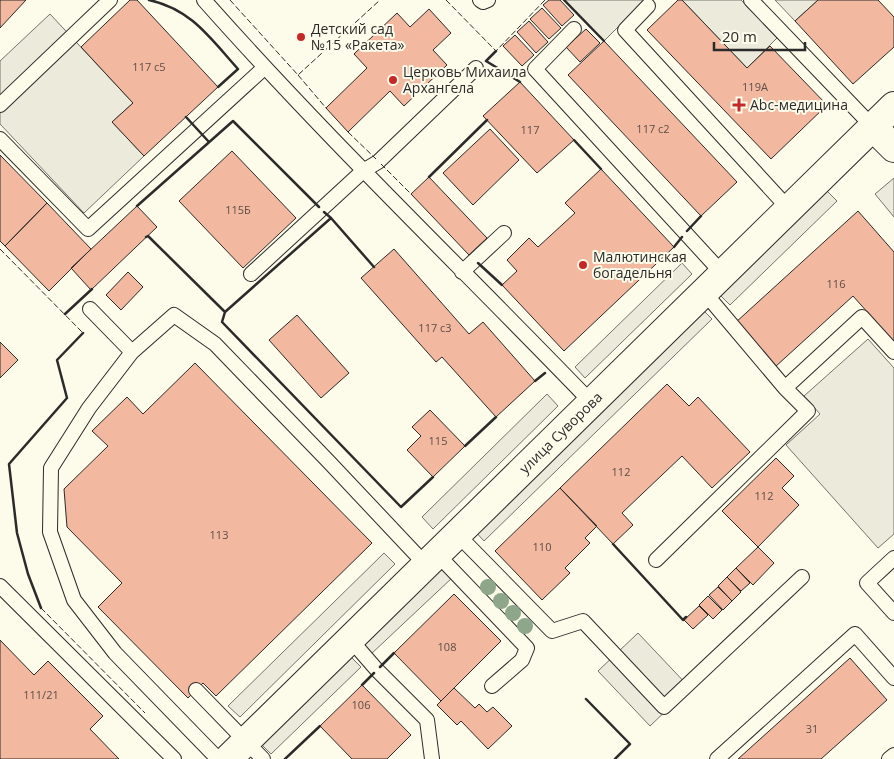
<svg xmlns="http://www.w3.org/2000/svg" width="894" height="759" viewBox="0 0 894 759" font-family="'Open Sans',sans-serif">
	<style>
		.green { fill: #ecebdb; stroke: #74746e }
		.parking { fill: #eceadb; stroke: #74746e }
		.building { fill: #f2b8a0; stroke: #2b2b2b }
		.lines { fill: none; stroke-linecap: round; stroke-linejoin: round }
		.service-casing { stroke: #2b2b2b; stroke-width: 16 }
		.minor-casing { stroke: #2b2b2b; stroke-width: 30 }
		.tertiary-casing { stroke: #2b2b2b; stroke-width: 30 }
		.service { stroke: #fdfbea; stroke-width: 14 }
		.minor { stroke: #fdfbea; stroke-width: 28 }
		.tertiary { stroke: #fdfbea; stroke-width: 28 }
		.fence { stroke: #2b2b2b; stroke-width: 1; stroke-dasharray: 6 2.5; stroke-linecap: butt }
		.wall { stroke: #2b2b2b; stroke-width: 2.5 }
		.tree { fill: #8ea78a }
		.poi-dot { fill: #c62828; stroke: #fdfbea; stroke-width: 2 }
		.labels { text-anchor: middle; stroke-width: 4; stroke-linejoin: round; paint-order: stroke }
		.number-label { font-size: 11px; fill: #5d4e48 }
		.poi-label { font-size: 14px; fill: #2b2b2b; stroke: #fdfbea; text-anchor: start }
		.street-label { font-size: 14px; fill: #2b2b2b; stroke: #fdfbea }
	</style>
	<rect width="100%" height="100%" fill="#fdfbea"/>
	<!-- green -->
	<path class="green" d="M868,339L894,368V534L878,548L786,445L820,414L804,396Z"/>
	<!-- parking -->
	<path class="parking" d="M564,0H645L604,41Z
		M682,0H741L777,38L747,68Z
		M775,0H818L795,21Z
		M50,14L133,103L112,122L144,156L84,213L0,124V61Z
		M894,178V217L875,194Z
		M826,190L837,201L730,305L719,294Z
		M682,263L692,274L585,378L575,367Z
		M701,308L712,319L484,541L473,529Z
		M547,394L558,406L433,529L422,517Z
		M384,553L395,564L240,717L228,706Z
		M441,565L453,577L370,655L359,643Z
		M638,633L690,688L650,726L598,671Z
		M349,655L361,667L271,754L259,742Z"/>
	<!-- building -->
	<path class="building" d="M0,0H26L0,28Z
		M130,0H137L218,87L144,156L112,122L133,103L81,47Z
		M549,0H560L574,15L562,26L543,5Z
		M678,0H682L747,68L770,46L827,105L771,159L647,30Z
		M818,0H878L894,17V47L853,84L795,21Z
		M542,8L561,28L549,39L530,19Z
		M429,9L451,33L433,50L447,65L404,106L390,91L348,132L326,108L367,68L354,54L397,13L410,27Z
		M529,21L548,42L536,53L517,32Z
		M586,29L600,43L580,62L566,47Z
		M515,35L534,55L522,66L503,46Z
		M604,41L737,182L701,216L568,75Z
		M520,82L574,140L537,173L483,116Z
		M490,129L519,160L473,205L443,173Z
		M232,151L296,218L243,268L179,201Z
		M0,155L47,203L5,246L0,241Z
		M601,169L674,247L564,351L502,285L517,271L507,260L529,238L538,247L575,213L565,203Z
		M429,177L487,238L469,255L411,194Z
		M47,203L91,249L49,291L5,246Z
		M137,206L157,227L91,290L71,268Z
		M858,211L894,252V342L853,296L775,367L735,323Z
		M394,249L469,334L483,322L535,381L496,417L442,357L436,362L361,278Z
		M128,272L143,287L121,310L106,295Z
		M297,315L349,373L321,398L269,340Z
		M0,342L18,360L0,378Z
		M195,363L372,543L216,696L203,683L188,698L98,607L122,583L67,527L64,489L108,446L92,431L127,397L143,414Z
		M667,384L689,406L698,397L750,452L712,488L682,456L622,513L633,525L613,544L560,488Z
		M430,410L465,446L433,477L407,450L421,436L412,427Z
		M776,458L794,476L782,488L799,505L758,547L722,511Z
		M560,488L597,526L585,538L590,543L565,568L570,573L542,600L495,551Z
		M758,547L774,563L753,585L736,568Z
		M736,568L750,583L741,591L727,577Z
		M727,577L741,592L732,601L718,586Z
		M718,587L732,601L723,610L709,595Z
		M454,594L501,641L441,701L394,653Z
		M708,596L722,610L713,619L699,605Z
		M699,606L708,615L693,629L684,620Z
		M0,640L34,675L48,661L103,716L90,729L119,759H0Z
		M850,658L887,700L821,759H738Z
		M362,685L411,735L387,759H352L320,726Z
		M454,688L475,708L479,704L487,712L493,707L512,726L488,749L461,721L457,725L437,705Z"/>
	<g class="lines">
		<!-- service casing -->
		<g class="service-casing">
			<path id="service" d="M204,0C328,140 462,268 592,403
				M480,0L483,2L488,0
				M751,0L873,127
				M648,6L625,30L789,209
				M574,29L535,69L723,274
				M0,105L110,0
				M0,139L88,229L264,68
				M462,272L504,233
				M251,274L363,171L378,162L476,68
				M90,309L132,352
				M785,388L862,317L894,352
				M457,534L552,631L583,621L664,707L802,577
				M437,554L527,648L522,660L492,686
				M894,558L867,583L894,613
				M656,560L808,411L785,388L704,292
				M0,586L174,759
				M350,639L377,670L427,720L432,759
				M196,690L263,759
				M218,759L115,653L74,600L50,532L51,468L89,408L132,352L174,315L215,344L329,462L426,565
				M717,759L855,634L894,678
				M889,759L894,755"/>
		</g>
		<!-- minor casing -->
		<g class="minor-casing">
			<path id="minor" d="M873,127L894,148"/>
		</g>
		<!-- tertiary casing -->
		<g class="tertiary-casing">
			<g id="tertiary">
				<path id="s1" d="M228,759L894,106"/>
			</g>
		</g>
		<!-- service -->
		<use href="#service" class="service"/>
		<!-- minor -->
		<use href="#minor" class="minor"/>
		<!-- tertiary -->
		<use href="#tertiary" class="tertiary"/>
		<!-- fence -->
		<path class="fence" d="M230,0L298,75L380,0
			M446,0L496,51L545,0
			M298,75L326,108
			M348,132L376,159
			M381,164L411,194
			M0,249L83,333
			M41,608L145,713"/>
		<!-- wall -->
		<path class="wall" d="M149,0C191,9 210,38 238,69L218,87
			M564,0L604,41
			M496,51L486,61L520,82
			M186,117L209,142
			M574,140L601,169
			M429,177L487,120
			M137,206L233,121L319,207
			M324,212L331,218L374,267
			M687,231L701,216
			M146,237L148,236L225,312L331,218
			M674,247L682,237
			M478,263L502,285
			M225,312L222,322L401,507L433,477
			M65,314L92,289
			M535,381L545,373
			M465,446L496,417
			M613,544L683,620L686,617
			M41,608L28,574L17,533L9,464L67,398L57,360L83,333
			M380,667L394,653
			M362,685L374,673
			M586,699L630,744L615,759
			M285,759L320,726"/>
	</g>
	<!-- trees -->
	<g class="tree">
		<circle cx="488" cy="587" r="8"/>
		<circle cx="501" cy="601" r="8"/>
		<circle cx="513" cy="613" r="8"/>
		<circle cx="525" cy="626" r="8"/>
	</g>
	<!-- markers -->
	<g class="poi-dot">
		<circle cx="301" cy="37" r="5"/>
		<circle cx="393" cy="80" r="5"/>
		<path d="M736.5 97.5h5v5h5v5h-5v5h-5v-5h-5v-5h5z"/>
		<circle cx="583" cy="265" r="5"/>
	</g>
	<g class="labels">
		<!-- number labels -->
		<g class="number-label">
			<text x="149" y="71">117 с5</text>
			<text x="755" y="91">119А</text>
			<text x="653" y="133">117 с2</text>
			<text x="530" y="134">117</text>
			<text x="238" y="214">115Б</text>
			<text x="836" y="288">116</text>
			<text x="435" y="332">117 с3</text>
			<text x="438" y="445">115</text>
			<text x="621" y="476">112</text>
			<text x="764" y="500">112</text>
			<text x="219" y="539">113</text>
			<text x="542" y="551">110</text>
			<text x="447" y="651">108</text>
			<text x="41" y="699">111/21</text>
			<text x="361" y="709">106</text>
			<text x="812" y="733">31</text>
		</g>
		<!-- poi labels -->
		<g class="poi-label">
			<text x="311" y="34">Детский сад<tspan x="311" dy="16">№15 «Ракета»</tspan></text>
			<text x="403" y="77">Церковь Михаила<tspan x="403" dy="16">Архангела</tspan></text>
			<text x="750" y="110">Abc-медицина</text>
			<text x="593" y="262">Малютинская<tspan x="593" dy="16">богадельня</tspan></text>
		</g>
		<!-- street labels -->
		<g class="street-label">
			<text dy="5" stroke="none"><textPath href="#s1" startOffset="466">улица Суворова</textPath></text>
		</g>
	</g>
	<!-- scale -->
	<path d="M714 42v8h91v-8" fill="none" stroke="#2b2b2b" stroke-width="2.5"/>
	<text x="722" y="42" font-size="15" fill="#2b2b2b" stroke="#fdfbea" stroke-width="4" paint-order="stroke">20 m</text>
</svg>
